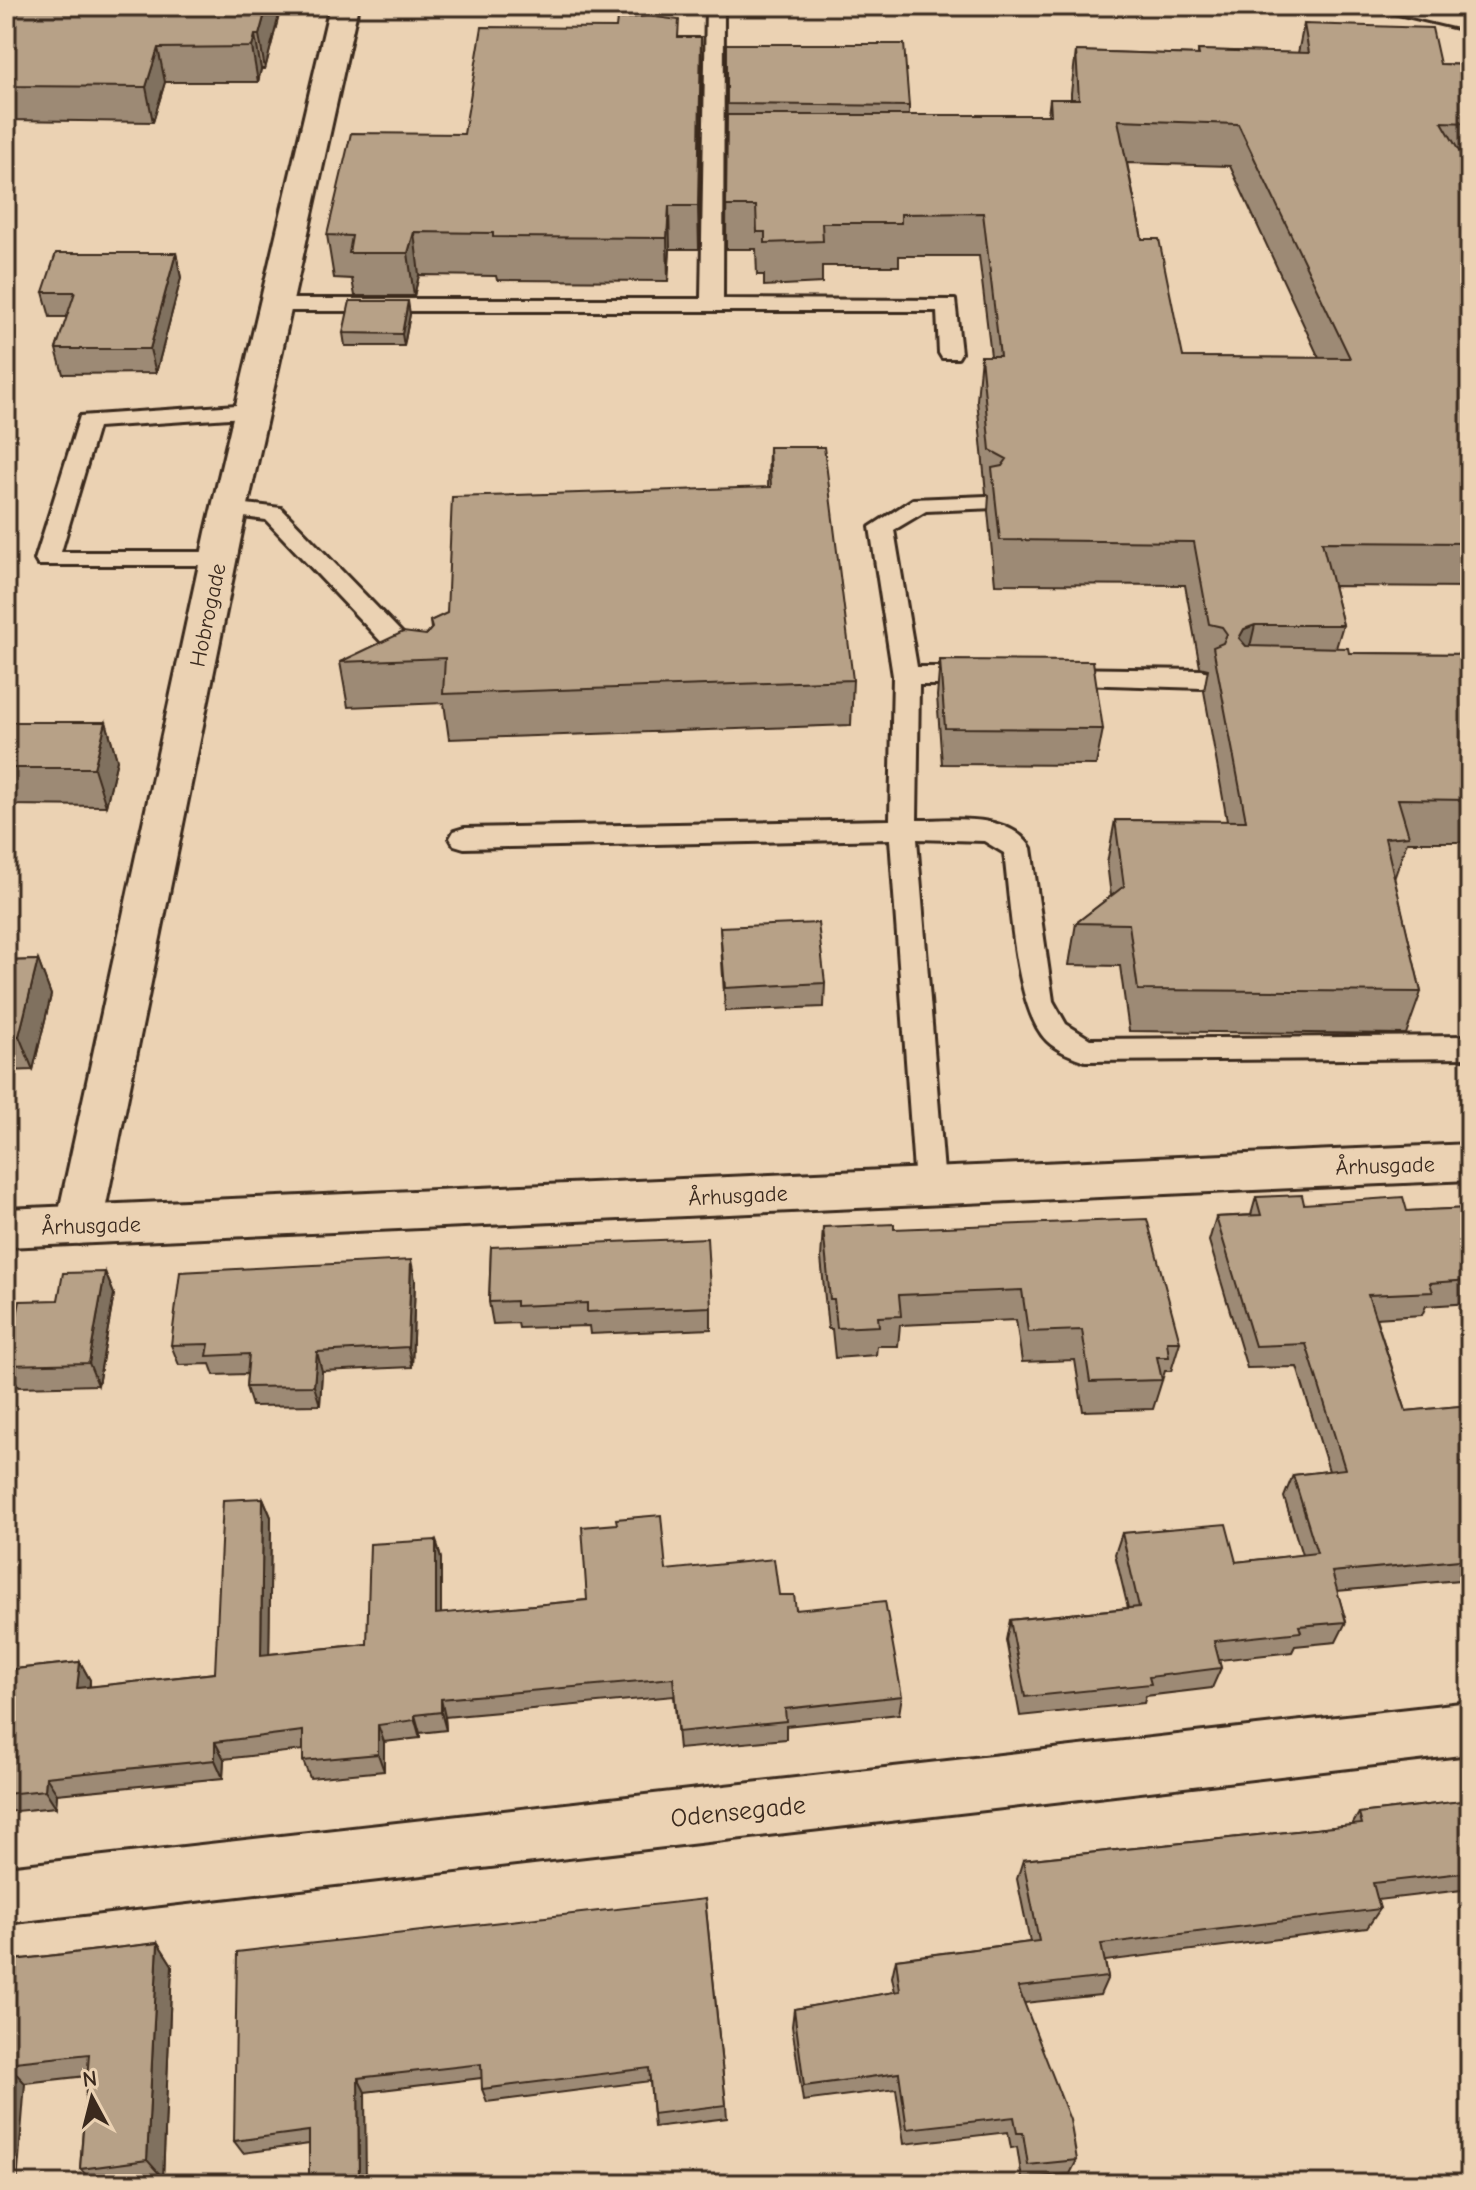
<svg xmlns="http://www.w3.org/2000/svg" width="1476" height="2190" viewBox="0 0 1476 2190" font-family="'Comic Neue',sans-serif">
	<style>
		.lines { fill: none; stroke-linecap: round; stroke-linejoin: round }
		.service-casing { stroke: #3b2a1e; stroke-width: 6 }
		.minor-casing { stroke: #3b2a1e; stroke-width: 6 }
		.tertiary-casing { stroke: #3b2a1e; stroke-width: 6 }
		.service { fill: #ebd2b3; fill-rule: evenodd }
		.minor { fill: #ebd2b3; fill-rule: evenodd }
		.tertiary { fill: #ebd2b3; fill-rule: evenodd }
		.wall { fill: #9d8a74; stroke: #3b2a1e; stroke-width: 2; fill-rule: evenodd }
		.shaded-wall { fill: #80715e; stroke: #3b2a1e; stroke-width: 2 }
		.building { fill: #b7a187; stroke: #3b2a1e; stroke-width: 2; fill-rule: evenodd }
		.labels { text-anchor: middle; stroke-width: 6; stroke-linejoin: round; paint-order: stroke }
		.street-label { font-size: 22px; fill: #3b2a1e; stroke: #ebd2b3 }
		.near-street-label { font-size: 26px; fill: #3b2a1e; stroke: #ebd2b3 }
	</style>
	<rect width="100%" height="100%" fill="#ebd2b3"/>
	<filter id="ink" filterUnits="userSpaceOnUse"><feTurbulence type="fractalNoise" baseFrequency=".0125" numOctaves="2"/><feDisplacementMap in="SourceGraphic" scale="16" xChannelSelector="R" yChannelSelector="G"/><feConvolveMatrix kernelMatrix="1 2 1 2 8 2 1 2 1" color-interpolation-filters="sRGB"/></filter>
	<g filter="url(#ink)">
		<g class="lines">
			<!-- service casing -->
			<g class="service-casing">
				<path id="service" d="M706,6H724L723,299L955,300L961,353L958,358H942L939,353L937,311H276L265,305L276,299H701Z
					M251,404L262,411L259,416L98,427L61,552H218L230,560L227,565H38L35,560L80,416Z
					M987,496L999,503L995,508L926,511L894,530L917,667H980L989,670L993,676L989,682L980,685H919L917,820C952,820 1010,812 1031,848L1053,1001L1066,1024L1090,1039L1470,1036V1058L1085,1061C1073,1057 1056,1050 1047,1041C1015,1010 1010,898 1004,853L984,841L917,839L945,1185L941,1194L930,1198L919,1194L915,1185L890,839L464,848L454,845L450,838L454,831L464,828L890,820L893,676L870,527L913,499Z
					M229,502L281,508L427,659L431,665L427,671H409L266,520L221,514L217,509L221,504Z
					M1056,668L1202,670L1211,673L1215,679L1211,685L1202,688L1047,683L1043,677L1047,671Z"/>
			</g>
			<!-- minor casing -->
			<g class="minor-casing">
				<path id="minor" d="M330,6H358L242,532L102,1225L95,1238L79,1244L63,1238L56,1225L206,532Z
					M1470,1702V1754L6,1923V1867Z"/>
			</g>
			<!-- tertiary casing -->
			<g class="tertiary-casing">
				<path id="tertiary" d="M1386,6H1434L1470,15V31L1390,12Z
					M1470,1144V1180L6,1247V1209Z"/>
			</g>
			<!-- service -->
			<use href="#service" class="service"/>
			<!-- minor -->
			<use href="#minor" class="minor"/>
			<!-- tertiary -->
			<use href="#tertiary" class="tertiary"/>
		</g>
		<!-- wall -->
		<path class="wall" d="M6,6L279,15L265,69H261L258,82H165L153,122L6,120Z
			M1304,24L1440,64L1470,65V166H1468L1470,169V587L1333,586L1343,625L1336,648L1349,653L1470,654V842H1407L1394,879L1421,992L1406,1034L1129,1031L1120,966L1069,965L1076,923L1111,896L1107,863L1115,820L1227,821L1204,691L1208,669L1200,667L1185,585L995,584L988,511L989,495L986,493L977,400L981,356H991L979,256H899V266H822V283L764,286V275H757L756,249H726L727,44L909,106V115H1048L1050,99H1071V93L1076,51L1198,55V50L1298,53ZM1127,163L1230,166L1319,358L1183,357L1142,239Z
			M680,37H701L702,79L699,249H670L668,281L497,280L496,276L419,275L414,296H355L352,279L334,278L327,235L464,134Z
			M176,253L181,278L156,373L63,374L56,349L67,317H50L43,292Z
			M410,314L404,346H345L343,333Z
			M769,447L853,680L851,725L449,739L444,703L348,707L340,662L426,635L431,629L430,621L768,487Z
			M940,660L1103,729L1096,765L942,764L937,696Z
			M6,722H106L117,760L106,806L6,805Z
			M720,927L825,983L824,1007L725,1011Z
			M38,960L51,995L33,1070L6,1071V961Z
			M1256,1197L1304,1204L1407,1211L1470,1208V1303L1426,1306L1422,1315L1376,1318L1406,1411L1470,1405V1579L1337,1591L1346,1622L1336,1642L1295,1646L1292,1652L1219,1660L1221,1668L1212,1688L1146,1696L1144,1703L1020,1716L1006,1640L1010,1620L1128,1608L1115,1554L1122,1533L1236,1562L1302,1555L1284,1497L1293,1475L1329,1471L1297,1367L1247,1368L1209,1241L1216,1217L1251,1215Z
			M823,1227L894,1229L1180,1342L1171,1371H1165L1153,1409L1083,1411L1075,1360L1022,1362L1016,1320L900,1325L898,1346H877L876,1355L835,1358L832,1329H828L821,1258Z
			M491,1247L711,1307V1329L590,1334L589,1326L519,1328L518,1323L493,1324L489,1302Z
			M105,1272L114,1294L98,1385L18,1387L7,1365L58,1300Z
			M415,1280L412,1367L322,1371L320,1405L252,1406L246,1387L247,1374L214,1375L210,1364L179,1365L171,1345Z
			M263,1498L271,1517L269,1654L367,1644L436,1540L441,1559V1614L587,1600L666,1570L779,1595L902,1696L899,1714L786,1726V1739L679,1749L674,1696L445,1717L446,1730L420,1733V1738L384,1742V1771L310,1778L303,1761V1750L224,1759L223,1778L57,1794L56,1807L6,1812V1670L80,1662L90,1680V1687L215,1673Z
			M1470,1800V1889L1377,1900L1380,1909L1367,1928L1105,1961L1108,1977L1100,1995L1024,2003L1077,2160L1070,2174L1022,2179L1017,2147L1011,2148L1008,2132L904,2144L896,2089L803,2101L792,2026L794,2009L895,1992L892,1977L896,1959L1030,1942L1017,1879L1023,1860L1352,1825L1359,1813Z
			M705,1899L726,2105L727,2118L654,2127L650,2081L487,2102L482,2089V2078L365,2092L309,2144L243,2153L234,2141Z
			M158,1943L172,1965L163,2178L115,2184H96L80,2169L87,2076L25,2083L6,2184V1961Z"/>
		<!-- shaded-wall -->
		<path class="shaded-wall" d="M267,6H278L279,15L265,69L259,35Z
			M255,35L261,69L258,82L252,47Z
			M701,37L702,79L699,249L698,206Z
			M158,48L165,82L153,122L146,87Z
			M669,206L670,249L668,281L667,238Z
			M414,232L419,275L414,296L408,253Z
			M176,253L181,278L156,373L150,349Z
			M408,301L410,314L404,346L402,334Z
			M1255,625L1245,668L1239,638L1244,629Z
			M106,722L117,760L106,806L94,768Z
			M38,960L51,995L33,1070L19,1036Z
			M411,1260L415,1280L412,1367L408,1347Z
			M105,1272L114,1294L98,1385L89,1363Z
			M317,1352L322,1371L320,1405L314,1386Z
			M263,1498L271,1517L269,1673L261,1655Z
			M436,1540L441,1559V1633L436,1614Z
			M80,1662L90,1680L88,1706L77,1688Z
			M441,1699L445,1717L446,1730L441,1712Z
			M415,1715L420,1733V1738L415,1720Z
			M378,1725L384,1742V1771L378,1754Z
			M215,1742L224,1759L223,1778L215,1760Z
			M46,1777L57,1794L56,1807L45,1790Z
			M158,1943L172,1965L163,2178L147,2160Z
			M6,2063L25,2083L17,2184H6Z
			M358,2078L365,2092L366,2184H359Z"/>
		<!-- building -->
		<path class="building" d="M6,6H267L259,35H255L252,47L158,48L146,87L6,86Z
			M648,16L679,20L678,37H701L698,206H669L667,238L493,237V233L414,232L408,253H349L352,236L327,235L351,133L464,134L482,27L616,28L617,19Z
			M1304,24L1432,28L1440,64L1470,65V123L1442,122L1470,170V543L1322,542L1343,625H1255L1244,629L1239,638L1246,646L1348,648L1349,653L1470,654V800L1398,799L1409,836L1385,838L1421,992L1138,990L1129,924L1076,923L1124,886L1115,820L1246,821L1213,647L1223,643L1227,634L1222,627L1209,624L1194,542L1000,540L992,468L1002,466L1007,459L990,450L981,356H1000L983,213L901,214V223H822L823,241L765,243V232H757L756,206H726L727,115H1051L1050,99H1079L1076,51L1199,55L1198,50L1309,53ZM1118,120L1238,124L1350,358L1183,357L1159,239H1142Z
			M727,44H904L909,106L727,104Z
			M56,253H176L150,349H56L75,292H43Z
			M350,301H408L402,334L343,333Z
			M769,447H824L853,680L443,694L445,658L340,662L403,632L426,635L432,628L430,621L447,613L452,497L771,487Z
			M940,660L1093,661L1103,729L945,728Z
			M6,722H106L94,768H6Z
			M818,923L825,983L725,988L720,927Z
			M38,960L19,1036H6V961Z
			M1302,1195L1304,1204L1403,1197L1407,1211L1470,1208V1280L1430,1283L1433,1292L1368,1295L1406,1411L1470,1405V1559L1332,1572L1346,1622L1299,1626L1301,1632L1214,1641L1221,1668L1149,1677L1151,1684L1025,1697L1010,1620L1139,1607L1122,1533L1226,1524L1236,1562L1317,1553L1293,1475L1345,1469L1306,1344L1255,1346L1216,1217L1261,1215L1256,1197Z
			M1147,1219L1180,1342H1167L1169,1357H1157L1162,1380L1090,1382L1082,1330L1028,1332L1022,1290L899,1295L901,1316L878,1317L879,1326L837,1328L834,1299H830L823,1227L894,1224V1229Z
			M707,1238L711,1307L587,1312V1303L516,1306V1301L489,1302L491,1247Z
			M411,1260L408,1347L317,1352L314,1386L246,1387L249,1354L207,1356L209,1344L171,1345L180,1272Z
			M105,1272L89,1363L7,1365L20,1301L58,1300L63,1273Z
			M263,1498L261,1655L367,1644L370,1544L436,1540V1614L587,1600L582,1527L617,1524L616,1519L661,1515L666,1570L774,1559L779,1595H794L796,1610L885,1601L902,1696L785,1709L786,1721L678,1732L673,1678L441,1699V1712L415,1715V1720L378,1725V1754L303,1761V1731L215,1742V1760L46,1777L45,1790L6,1794V1670L80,1662L77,1688L215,1673L223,1500Z
			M1470,1800V1872L1373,1883L1380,1909L1101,1944L1108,1977L1018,1987L1070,2120L1077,2160L1028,2165L1023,2133H1017L1014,2117L907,2129L899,2073L804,2086L794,2009L900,1991L896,1959L1039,1941L1023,1860L1362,1824L1359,1813Z
			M705,1899L726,2105L653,2114L649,2068L482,2089L481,2064L358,2078L359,2184H309V2131L234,2141L237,1952Z
			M158,1943L147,2160L80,2169L89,2054L6,2063V2068V1961Z"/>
	</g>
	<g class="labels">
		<!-- street labels -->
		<g class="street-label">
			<text transform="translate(207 615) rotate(-78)" y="8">Hobrogade</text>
			<text transform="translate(1385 1165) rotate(-2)" y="8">Århusgade</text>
			<text transform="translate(738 1195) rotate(-3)" y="8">Århusgade</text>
			<text transform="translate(91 1225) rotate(-2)" y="8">Århusgade</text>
		</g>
		<!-- near-street labels -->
		<g class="near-street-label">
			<text transform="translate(738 1811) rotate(-6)" y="9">Odensegade</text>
		</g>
	</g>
	<!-- margin -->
	<rect width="1476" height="2190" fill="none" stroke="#ebd2b3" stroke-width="32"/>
	<rect x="16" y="16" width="1444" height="2158" fill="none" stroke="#3b2a1e" stroke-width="3" filter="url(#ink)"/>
	<!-- north arrow -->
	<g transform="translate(92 2098) rotate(353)" stroke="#ebd2b3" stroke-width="6" paint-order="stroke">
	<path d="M0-6L14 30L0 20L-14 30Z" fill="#3b2a1e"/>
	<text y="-12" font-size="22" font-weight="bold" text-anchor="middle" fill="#3b2a1e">N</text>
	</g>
</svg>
